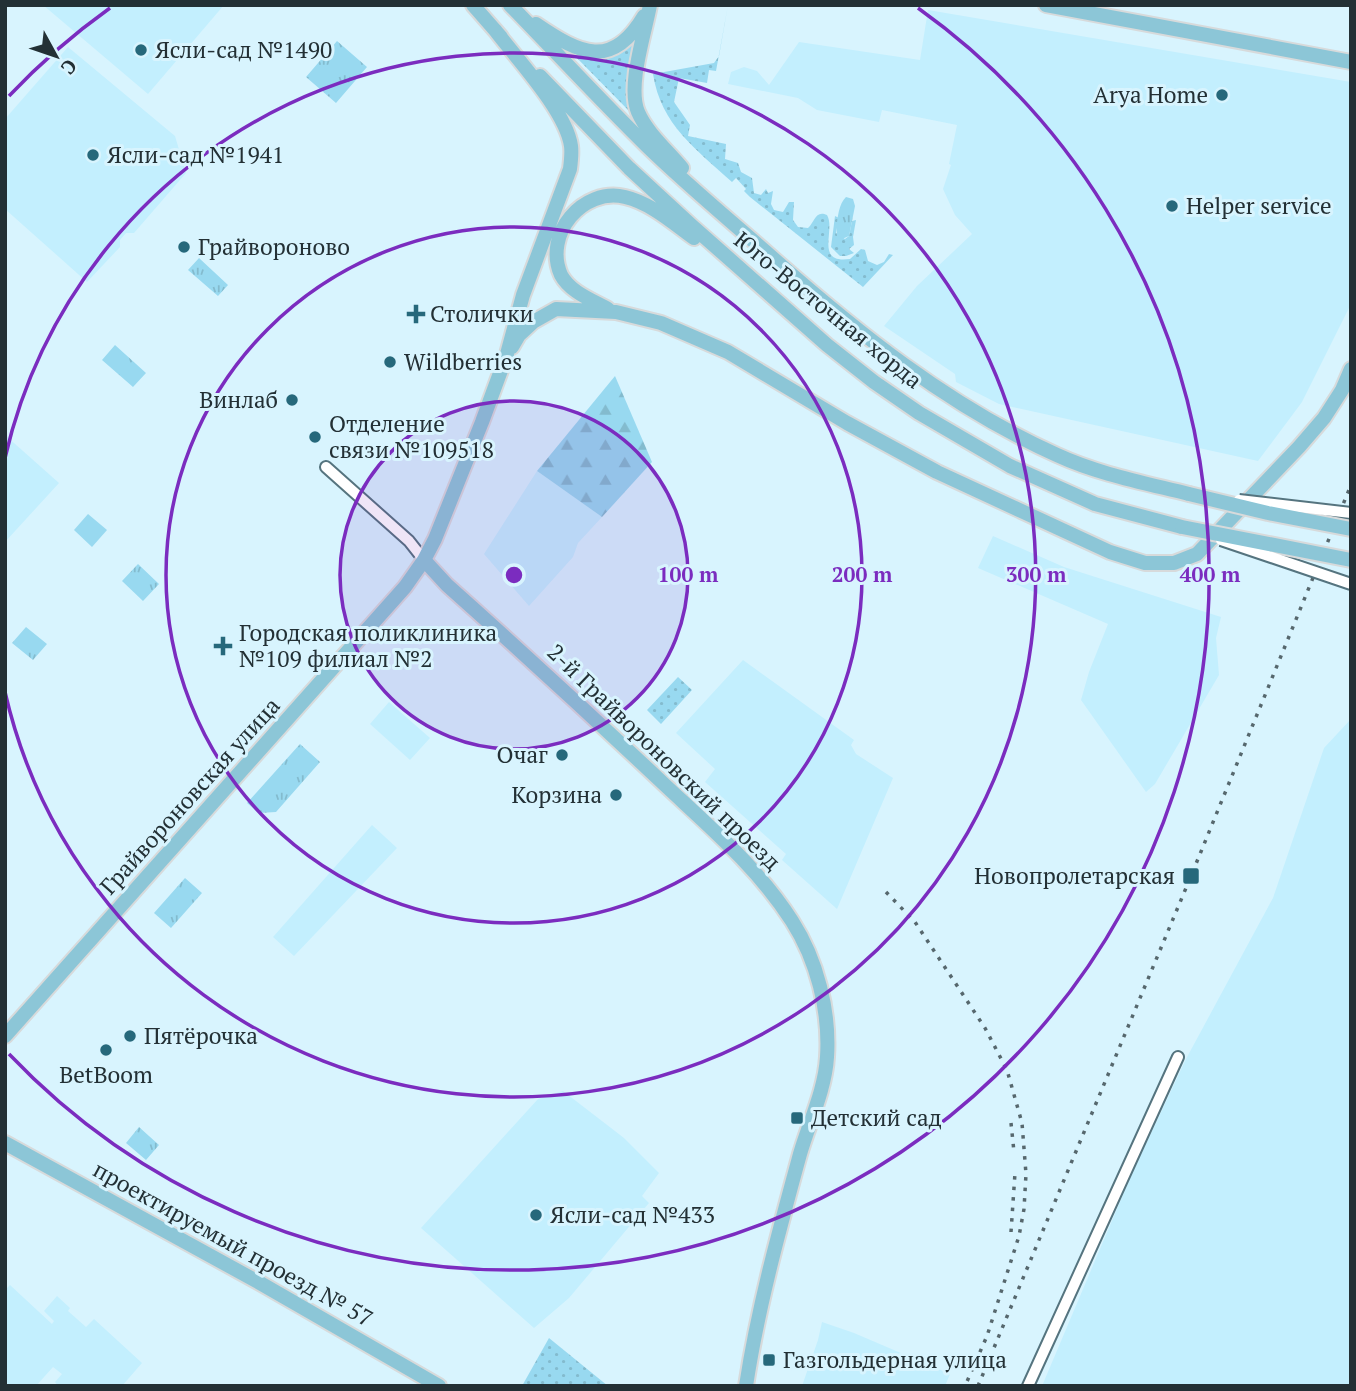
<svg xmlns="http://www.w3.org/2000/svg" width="1356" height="1391" viewBox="0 0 1356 1391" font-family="'PT Serif',serif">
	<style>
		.built { fill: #c3effe }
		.grass { fill: url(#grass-dots) }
		.forest { fill: url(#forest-firs) }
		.park { fill: url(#park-tufts) }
		.pitch { fill: #98d9f0 }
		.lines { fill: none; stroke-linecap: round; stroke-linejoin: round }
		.minor-casing { stroke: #55747f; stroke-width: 14 }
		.major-casing { stroke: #d7dadb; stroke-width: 18 }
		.minor { stroke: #fff; stroke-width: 10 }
		.major { stroke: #8cc6d7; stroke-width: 14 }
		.rail { stroke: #56676d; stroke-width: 3.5; stroke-dasharray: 3.5 7; stroke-linecap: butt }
		.minor-bridge-casing { stroke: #55747f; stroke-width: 14; stroke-linecap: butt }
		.major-bridge-casing { stroke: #d7dadb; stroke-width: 18; stroke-linecap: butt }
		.minor-bridge { stroke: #fff; stroke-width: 10 }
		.major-bridge { stroke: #8cc6d7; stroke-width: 14 }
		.ring { fill: none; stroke: #7b2cbf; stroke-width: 3.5 }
		.poi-dot { fill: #26687b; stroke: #d8f4fe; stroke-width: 2.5 }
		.labels { text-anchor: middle; stroke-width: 6; stroke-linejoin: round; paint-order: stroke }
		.poi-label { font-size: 23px; fill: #233035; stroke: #d8f4fe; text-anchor: start }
		.street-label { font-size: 23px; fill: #233035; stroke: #d8f4fe }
		.centre { fill: #7b2cbf; stroke: #d8f4fe; stroke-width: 3.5 }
		.ring-label { font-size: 21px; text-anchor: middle; font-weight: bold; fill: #7b2cbf; stroke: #d8f4fe; stroke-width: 6; stroke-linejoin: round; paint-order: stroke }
	</style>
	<defs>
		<pattern id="grass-dots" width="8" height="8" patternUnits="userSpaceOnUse" patternTransform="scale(1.75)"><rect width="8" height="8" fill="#98d9f0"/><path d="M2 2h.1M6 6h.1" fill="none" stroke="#83bbce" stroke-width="1.8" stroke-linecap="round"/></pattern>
		<pattern id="forest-firs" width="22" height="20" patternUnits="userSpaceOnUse" patternTransform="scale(1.75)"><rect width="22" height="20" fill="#98d9f0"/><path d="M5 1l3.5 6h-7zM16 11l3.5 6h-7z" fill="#83bbce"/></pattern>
		<pattern id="park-tufts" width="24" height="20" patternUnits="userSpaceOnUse" patternTransform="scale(1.75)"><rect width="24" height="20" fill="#98d9f0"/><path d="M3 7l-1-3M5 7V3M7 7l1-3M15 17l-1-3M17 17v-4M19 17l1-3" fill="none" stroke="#83bbce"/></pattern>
	</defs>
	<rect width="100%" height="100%" fill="#d8f4fe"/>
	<!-- built -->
	<path class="built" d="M43,5H224L148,94Z
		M928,10L1351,82V304L1302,402L1258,461L999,404L956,382L955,374L884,326L917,286L972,234L955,215L943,189L951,165L949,164L957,125L882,110L879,122L817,110L798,98L728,84L731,72L744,67L757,71L769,85L799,42L920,60Z
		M68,47L175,136L186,173L134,233H126L120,240V247L87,282L5,209V119Z
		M5,435L59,483L5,542Z
		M537,471L602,517L578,543L573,557L529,606L484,554Z
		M993,536L1064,567L1221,617L1216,638L1219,675L1155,784L1146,792L1081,700L1089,672L1108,624L978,568Z
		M743,660L854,740L851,745L856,754L893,778L837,909L782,860L786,854L705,782L715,769L676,733Z
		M389,702L430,738L410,760L370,724Z
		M1351,719V1386H1042L1130,1178L1186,1059L1273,898L1324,748Z
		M372,825L397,848L294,956L273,937Z
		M563,1091L624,1138L659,1173L642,1196L649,1203L569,1298L534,1328L421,1228L538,1099Z
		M10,1285L52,1324L54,1321L44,1311L57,1296L70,1308L68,1311L86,1327L94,1319L142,1363L122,1386H58L55,1382L62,1374L53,1367L36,1386H5V1290Z
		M822,1322L854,1333L950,1374L945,1386H802L818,1340Z"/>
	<!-- grass -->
	<path class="grass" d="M728,5L716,71L709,70L707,83L679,78L674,102L690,125L688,136L726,144L725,159L738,163L741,172L752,178L754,193L761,195L766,189L768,193L773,191L771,204L774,210L783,212L789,202H794L793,220L798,227L808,228C815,222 815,210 827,215C836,230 814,264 850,259L861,249L865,250L868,261L877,265L884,262L889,254L893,255L863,287L750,197L744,191L746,189L736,178L732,182C696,149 661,125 653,74L714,63L719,56Z
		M635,43L632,114L575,56L612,55Z
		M835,216L839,218L836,233L845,239L849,236L852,221L856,220L853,237L854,245L849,249L854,253L846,256H840L831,247Z
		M678,677L692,690L661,724L647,710Z
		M549,1338L608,1386H522Z"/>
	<!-- forest -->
	<path class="forest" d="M615,376L652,462L602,517L537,471Z"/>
	<!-- park -->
	<path class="park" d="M337,41L367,67L336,103L306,77Z
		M846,197L853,199L855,206L849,236L842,239L837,236C836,225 838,204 846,197Z
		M199,258L228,285L218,296L188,270Z
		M115,345L146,373L133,387L102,360Z
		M138,564L159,584L143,601L122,581Z
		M26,627L47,644L33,660L12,643Z
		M300,744L320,762L276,812L259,813L247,803Z
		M185,878L202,893L171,928L154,913Z
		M139,1127L159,1145L146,1160L126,1143Z"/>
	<!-- pitch -->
	<path class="pitch" d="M88,514L107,530L92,547L74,530Z"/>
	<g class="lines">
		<!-- minor casing -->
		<g class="minor-casing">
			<path id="minor" d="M326,467L409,541L424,560
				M1028,1386L1178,1057"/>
		</g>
		<!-- major casing -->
		<g class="major-casing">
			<path id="major" d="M473,5L501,37
				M510,5C556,52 600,100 647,146C685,183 726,217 766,252C855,331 948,406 1057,455C1098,474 1145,483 1189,494
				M650,5C645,33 627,86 638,112C647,133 668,151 682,168
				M1046,5L1351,62
				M536,24C580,54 612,70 644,16
				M540,76L629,168L692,226L827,345L874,382L919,413L1010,466L1095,504L1182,527
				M608,309C592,300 570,292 561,275C543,234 583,187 625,197C651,203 673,223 694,238
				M512,347L519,335L533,322L556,309L616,312L661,323L728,352L847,423L937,472L1110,552L1145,563H1174L1197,554L1299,447L1324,418L1342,390L1351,369
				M424,560L447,585C521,651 594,718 666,786C711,828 758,868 792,921C817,960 830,1011 827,1057C825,1090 809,1123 800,1154C779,1231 758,1307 746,1386
				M5,1036L405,587L424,560L435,539L482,422L507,354L523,295L570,169C571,161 572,153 571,146C566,111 517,59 495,30
				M5,1143L260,1283L439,1386"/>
		</g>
		<!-- minor -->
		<use href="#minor" class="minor"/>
		<!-- major -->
		<use href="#major" class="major"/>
		<!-- rail -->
		<path class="rail" d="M886,892L915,922L985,1028L1007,1070L1022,1123L1026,1174L1024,1209L1019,1236L987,1336L965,1386
			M1011,1123L1014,1152
			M1011,1232L1015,1173
			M978,1386L1191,876L1351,485"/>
		<!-- minor-bridge casing -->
		<g class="minor-bridge-casing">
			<path id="minor-bridge" d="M1239,500L1351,513
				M1221,540L1351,584"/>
		</g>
		<!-- major-bridge casing -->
		<g class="major-bridge-casing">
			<path id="major-bridge" d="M1189,494L1268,513L1351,529
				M1182,527L1351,560"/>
		</g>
		<!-- minor-bridge -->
		<use href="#minor-bridge" class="minor-bridge"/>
		<!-- major-bridge -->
		<use href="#major-bridge" class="major-bridge"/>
	</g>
	<!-- distance rings -->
	<circle cx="514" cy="575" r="174" fill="#7b2cbf" fill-opacity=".12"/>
	<g class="ring">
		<circle cx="514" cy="575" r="174"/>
		<circle cx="514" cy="575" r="348"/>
		<path d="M5 458A522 522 0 1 1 5 692"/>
		<path d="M9 96A696 696 0 0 1 110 8M918 8A696 696 0 1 1 9 1054"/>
	</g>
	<!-- markers -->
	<g class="poi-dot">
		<circle cx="141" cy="50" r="7"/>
		<circle cx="1222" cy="95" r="7"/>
		<circle cx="93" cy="155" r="7"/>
		<circle cx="1172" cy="206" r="7"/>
		<circle cx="184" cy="247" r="7"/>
		<path d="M412.5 303.5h7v7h7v7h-7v7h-7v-7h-7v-7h7z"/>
		<circle cx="390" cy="362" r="7"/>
		<circle cx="292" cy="400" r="7"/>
		<circle cx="315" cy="437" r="7"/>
		<path d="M219.5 635.5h7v7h7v7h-7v7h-7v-7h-7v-7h7z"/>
		<circle cx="562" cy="755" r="7"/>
		<circle cx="616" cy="795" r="7"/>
		<rect x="1182" y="867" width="18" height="18" rx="3.5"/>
		<circle cx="130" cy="1036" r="7"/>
		<circle cx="106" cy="1050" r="7"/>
		<rect x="790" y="1111" width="14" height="14" rx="3.5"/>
		<circle cx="536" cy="1215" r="7"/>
		<rect x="762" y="1353" width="14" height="14" rx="3.5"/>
	</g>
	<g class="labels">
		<!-- poi labels -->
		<g class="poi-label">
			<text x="155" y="58">Ясли-сад №1490</text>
			<text x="1208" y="103" text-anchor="end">Arya Home</text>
			<text x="107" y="163">Ясли-сад №1941</text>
			<text x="1186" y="214">Helper service</text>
			<text x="198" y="255">Грайвороново</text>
			<text x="430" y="322">Столички</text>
			<text x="404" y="370">Wildberries</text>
			<text x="278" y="408" text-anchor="end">Винлаб</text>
			<text x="329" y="432">Отделение<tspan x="329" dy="26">связи №109518</tspan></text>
			<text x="239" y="641">Городская поликлиника<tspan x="239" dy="26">№109 филиал №2</tspan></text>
			<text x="548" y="763" text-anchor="end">Очаг</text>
			<text x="602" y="803" text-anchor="end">Корзина</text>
			<text x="1175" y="884" text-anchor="end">Новопролетарская</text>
			<text x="144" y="1044">Пятёрочка</text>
			<text x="106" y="1083" text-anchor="middle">BetBoom</text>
			<text x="811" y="1126">Детский сад</text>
			<text x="550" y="1223">Ясли-сад №433</text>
			<text x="783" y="1368">Газгольдерная улица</text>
		</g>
		<!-- street labels -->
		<g class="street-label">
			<text transform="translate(828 310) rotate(39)" y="8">Юго-Восточная хорда</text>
			<text transform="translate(664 757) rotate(44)" y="8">2-й Грайвороновский проезд</text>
			<text transform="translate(190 796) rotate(-48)" y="8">Грайвороновская улица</text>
			<text transform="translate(233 1244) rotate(29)" y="8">проектируемый проезд № 57</text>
		</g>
	</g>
	<circle cx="514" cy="575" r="10" class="centre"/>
	<g class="ring-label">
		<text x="688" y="582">100 m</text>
		<text x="862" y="582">200 m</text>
		<text x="1036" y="582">300 m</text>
		<text x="1210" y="582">400 m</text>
	</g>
	<!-- border -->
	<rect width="1356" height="1391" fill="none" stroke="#233035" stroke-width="14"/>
	<!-- north arrow -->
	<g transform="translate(56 56) rotate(130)" stroke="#d8f4fe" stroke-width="5" paint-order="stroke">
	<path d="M0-5L12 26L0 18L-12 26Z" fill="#233035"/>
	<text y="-10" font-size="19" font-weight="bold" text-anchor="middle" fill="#233035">С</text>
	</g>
</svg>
